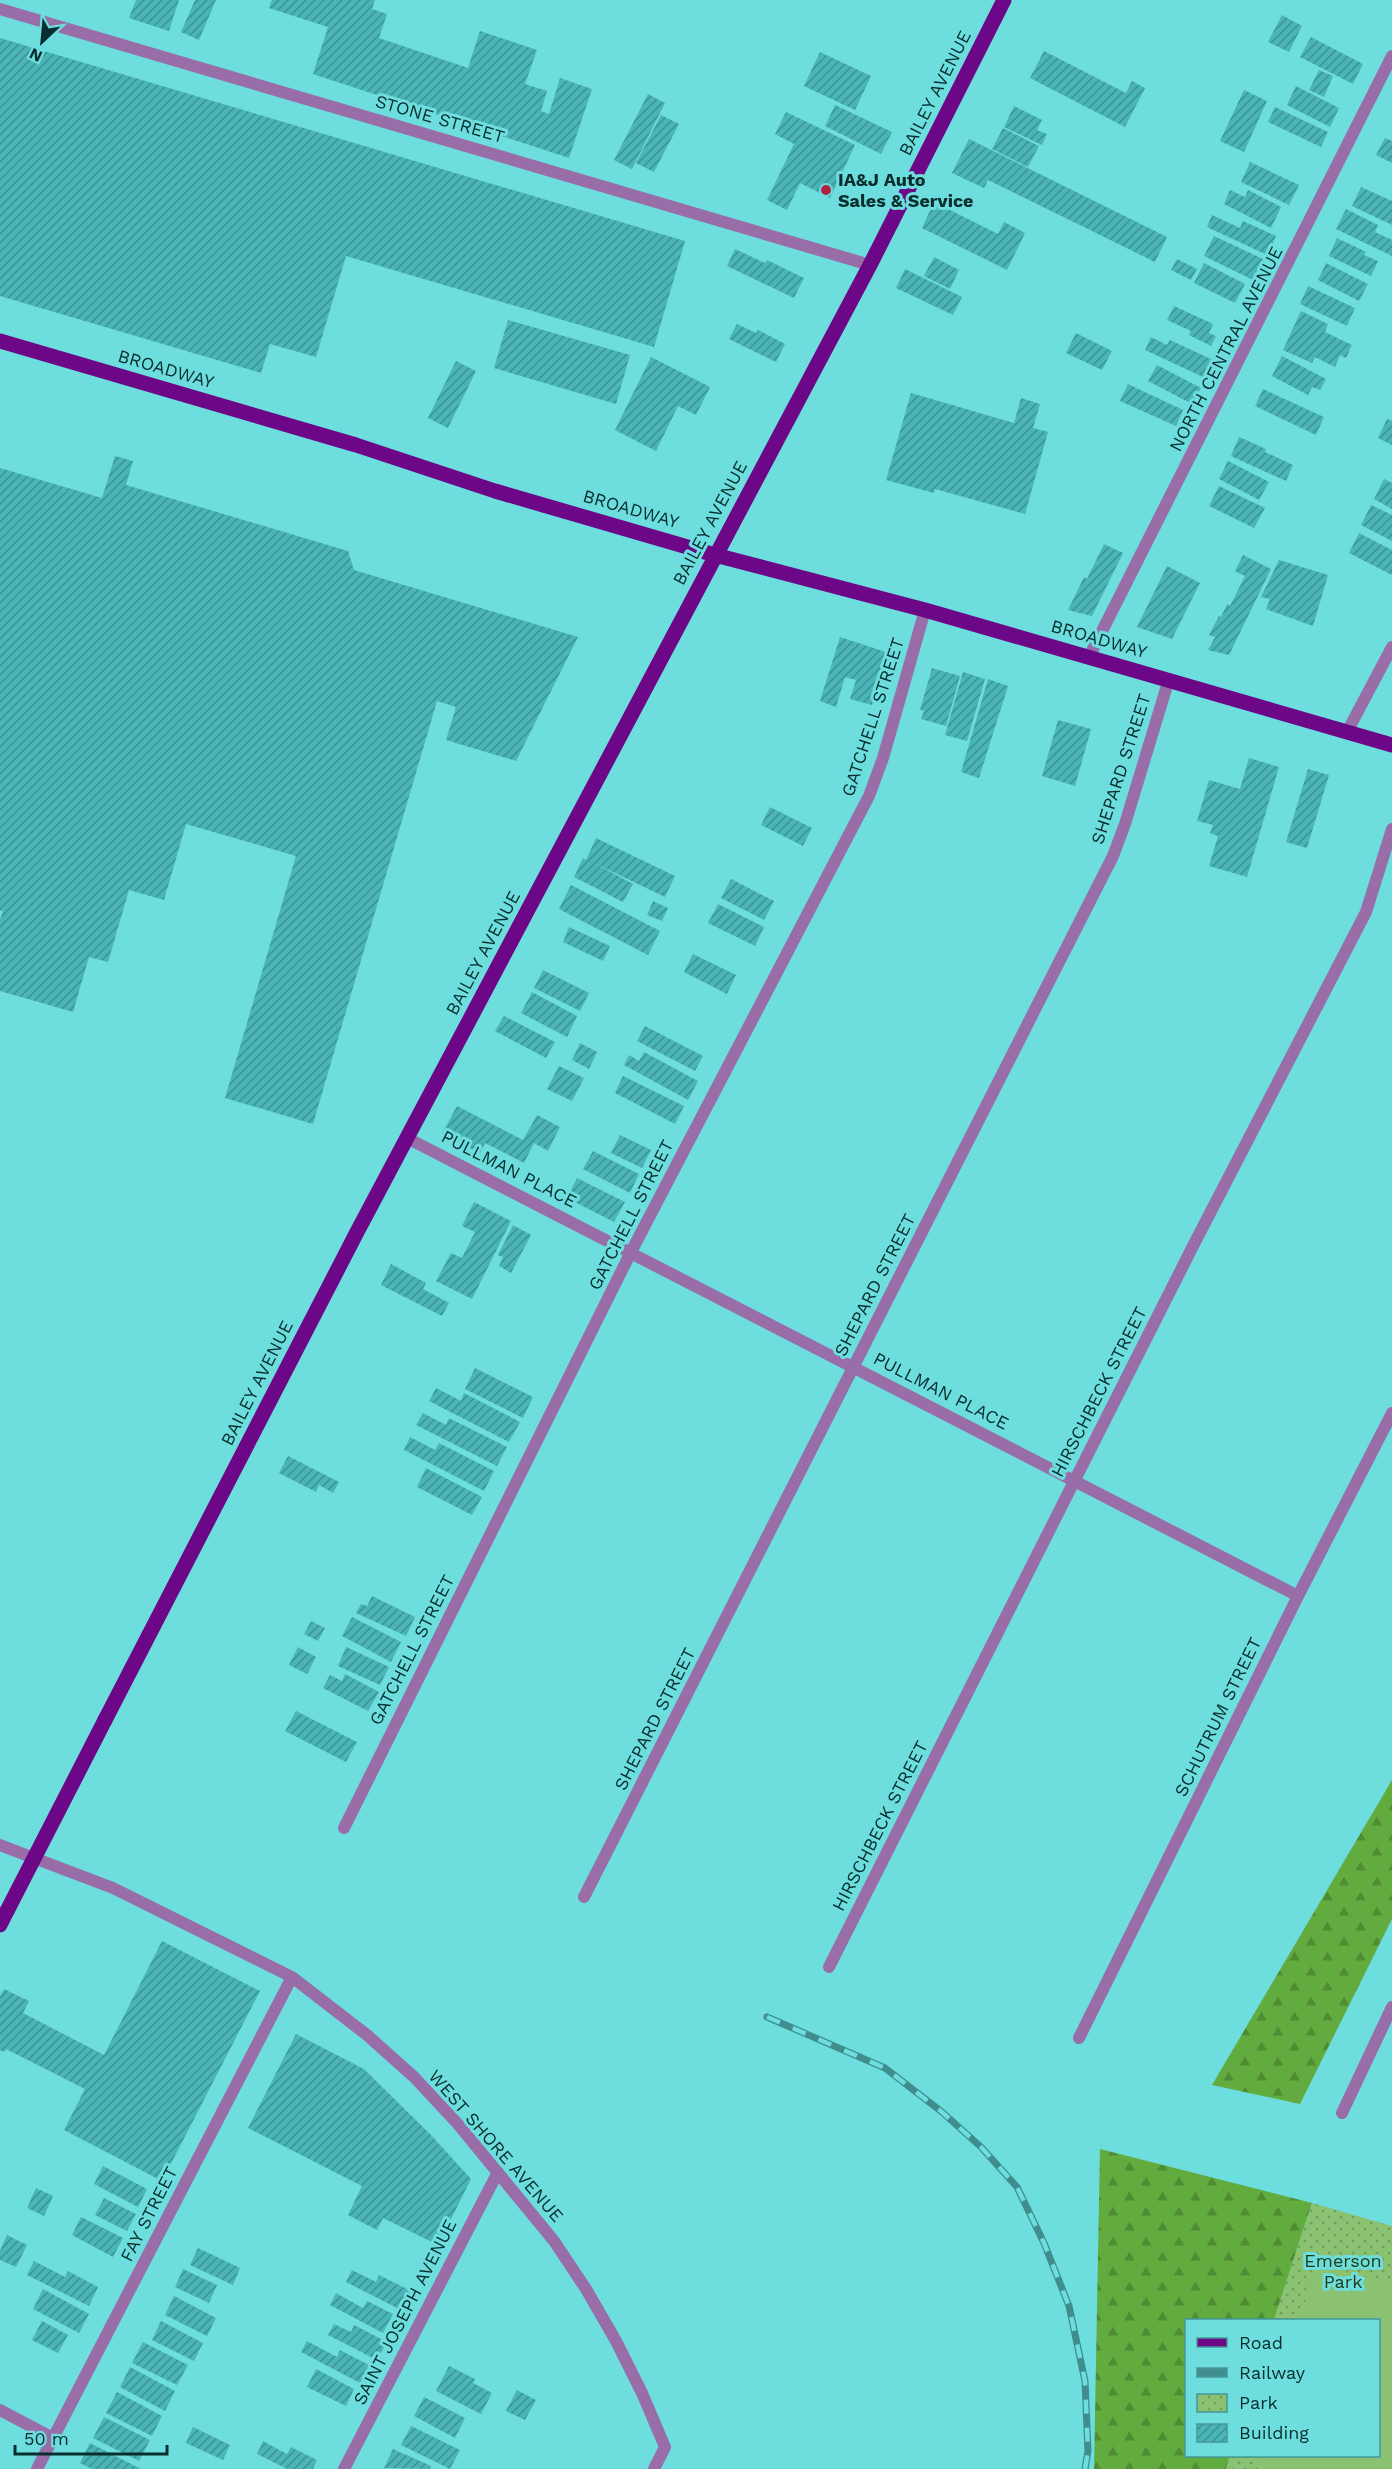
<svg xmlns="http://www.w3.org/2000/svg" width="1392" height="2469" viewBox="0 0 1392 2469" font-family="'Work Sans',sans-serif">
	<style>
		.forest { fill: url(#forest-firs) }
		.park { fill: url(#park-dots) }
		.pitch { fill: #8ac272 }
		.building { fill: url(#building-hatch) }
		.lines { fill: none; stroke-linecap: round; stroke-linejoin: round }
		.minor { stroke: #986da8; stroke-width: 12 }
		.primary { stroke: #6c0787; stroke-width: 15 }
		.rail-casing { stroke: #3f8d8d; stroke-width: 7 }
		.rail { stroke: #6dddde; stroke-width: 4.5; stroke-dasharray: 14; stroke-linecap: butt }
		.primary-bridge { stroke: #6c0787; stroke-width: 15 }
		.poi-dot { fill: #b3213e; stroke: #6dddde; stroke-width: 2 }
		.labels { text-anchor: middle; stroke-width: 6; stroke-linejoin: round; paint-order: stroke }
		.street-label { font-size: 18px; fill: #082e2e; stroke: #6dddde }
		.poi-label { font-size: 18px; font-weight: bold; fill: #082e2e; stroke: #6dddde; text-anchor: start }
		.park-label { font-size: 18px; fill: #1f3b10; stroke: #6dddde }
	</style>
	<defs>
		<pattern id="forest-firs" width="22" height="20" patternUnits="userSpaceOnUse" patternTransform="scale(1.5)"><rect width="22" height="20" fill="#62ab3e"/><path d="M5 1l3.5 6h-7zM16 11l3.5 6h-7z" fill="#4f8c34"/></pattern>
		<pattern id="park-dots" width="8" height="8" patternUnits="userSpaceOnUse" patternTransform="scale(1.5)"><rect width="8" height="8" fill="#8ac272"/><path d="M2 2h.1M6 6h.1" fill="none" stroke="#6f9e5e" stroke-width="1.8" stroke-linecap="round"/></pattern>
		<pattern id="building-hatch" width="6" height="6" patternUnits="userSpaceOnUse" patternTransform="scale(1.5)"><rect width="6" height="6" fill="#4bb4b6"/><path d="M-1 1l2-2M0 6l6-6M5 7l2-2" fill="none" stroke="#3c9394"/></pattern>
	</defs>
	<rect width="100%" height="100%" fill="#6dddde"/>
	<!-- forest -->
	<path class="forest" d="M1392,1780V1919L1300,2104L1212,2085Z
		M1100,2149L1312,2203L1274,2320H1186V2456H1230L1226,2469H1094Z"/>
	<!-- park -->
	<path class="park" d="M1312,2203L1392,2226V2469H1226L1230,2456H1378V2320H1274Z"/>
	<!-- pitch -->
	<path class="pitch" d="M1316,2263L1392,2284V2469H1258L1262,2456H1378V2320H1300Z"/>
	<!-- building -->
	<path class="building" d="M136,0H179L169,31L129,18Z
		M195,0H216L199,40L181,32Z
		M272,0H375L372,9L387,14L379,38L468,68L480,31L537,50L525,84L547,91L541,111L549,114L560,78L592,89L569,158L313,74L328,27L269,8Z
		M1282,15L1302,26L1289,52L1268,42Z
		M1311,37L1363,64L1353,84L1300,57Z
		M0,38L685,241L654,347L346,256L316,357L270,344L261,373L0,296Z
		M1044,51L1126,93L1132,81L1145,88L1125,127L1030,78Z
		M820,52L871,76L855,110L804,86Z
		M1319,70L1333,76L1324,97L1309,90Z
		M1296,86L1339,108L1330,127L1287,105Z
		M1244,90L1267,101L1244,152L1220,141Z
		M648,94L665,103L632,169L614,160Z
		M835,105L892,132L881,154L825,126Z
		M1014,106L1042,120L1037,130L1047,134L1042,145L1004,127Z
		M1275,107L1328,132L1321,147L1268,122Z
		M786,112L855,145L830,198L800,183L787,210L767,200L794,144L775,134Z
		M661,115L679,124L654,172L636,163Z
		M1003,128L1039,146L1028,167L992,149Z
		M1385,138L1392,141V163L1376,155Z
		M969,139L1167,237L1155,262L988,180L984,188L952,173Z
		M1250,162L1299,185L1289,205L1241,182Z
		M1361,187L1392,201V225L1352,206Z
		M1230,190L1245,197L1248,190L1281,207L1271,228L1224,204Z
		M934,202L998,234L1004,222L1025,233L1007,270L922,228Z
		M1346,209L1378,225L1375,232L1392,240V256L1336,229Z
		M1212,215L1240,228L1243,221L1276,236L1267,255L1207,227Z
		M1214,236L1263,259L1253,280L1204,256Z
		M1337,238L1366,252L1364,255L1378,261L1371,276L1329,256Z
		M735,249L765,263L767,260L804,278L794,298L727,266Z
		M934,257L959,270L950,289L924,276Z
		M1177,259L1197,269L1191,280L1171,270Z
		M1204,263L1245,284L1235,303L1194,283Z
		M1326,263L1368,284L1359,301L1318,280Z
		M905,269L962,297L953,315L896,288Z
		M1308,286L1355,308L1347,326L1300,304Z
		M1174,306L1213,324L1209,333L1216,336L1211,346L1189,335L1191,331L1167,320Z
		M1301,311L1328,324L1325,332L1352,345L1346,358L1340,355L1335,367L1315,357L1312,363L1283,350Z
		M508,320L630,355L616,404L494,368Z
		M737,324L756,333L758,330L785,344L776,362L729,339Z
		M1076,333L1112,351L1102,370L1066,353Z
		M1151,337L1167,345L1170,340L1213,360L1205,378L1145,350Z
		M1282,356L1326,379L1320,390L1312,387L1308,395L1272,376Z
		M651,357L710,387L696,415L678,406L656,451L615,430Z
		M456,361L476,371L448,428L428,418Z
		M1157,365L1201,388L1192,404L1148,381Z
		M1128,384L1183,410L1176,426L1120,401Z
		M1263,389L1324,417L1316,435L1255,406Z
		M911,393L1014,423L1021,398L1040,404L1033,428L1048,432L1025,514L935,489L934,493L886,480Z
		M1387,419L1392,421V445L1378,438Z
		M1239,437L1266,449L1265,452L1293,465L1286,481L1231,456Z
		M115,456L133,461L126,485L348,551L354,570L578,637L516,761L446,740L456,707L437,701L313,1124L225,1098L296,856L186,824L164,900L129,890L108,962L89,957L73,1012L0,991V920L3,911H0V468L102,498Z
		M1228,461L1269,482L1259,500L1219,479Z
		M1384,479L1392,483V509L1374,499Z
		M1219,486L1265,508L1254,528L1209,506Z
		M1371,505L1392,515V541L1361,525Z
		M1359,533L1392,550V575L1349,553Z
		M1104,544L1123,553L1092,616L1068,610L1084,577L1087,579Z
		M1243,555L1271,569L1229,655L1208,650L1215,637L1209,635L1219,616L1221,617L1227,604L1230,606L1245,576L1235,571Z
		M1279,560L1328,575L1313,626L1266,609L1270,599L1261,597Z
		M1167,566L1200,583L1172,639L1137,627Z
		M840,637L889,653L872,705L850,699L856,680L845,677L836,707L820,701Z
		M932,668L960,676L946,726L921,719L924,711L920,710Z
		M963,672L985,679L967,741L945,735Z
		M988,679L1008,686L979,778L961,772Z
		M1058,720L1091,729L1075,786L1042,776Z
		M1249,758L1279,767L1247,877L1209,866L1218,836L1210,833L1213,825L1197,821L1209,780L1240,789Z
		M1308,769L1329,775L1307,848L1286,842Z
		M770,807L812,828L803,846L761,825Z
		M596,838L675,876L665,897L594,863L633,884L623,902L574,877L583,858L586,860Z
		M731,879L774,901L764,920L721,898Z
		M571,885L660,931L648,955L559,909Z
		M653,901L668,908L662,921L647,915Z
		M718,904L764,927L755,946L708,923Z
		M569,927L610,946L603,961L563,942Z
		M693,954L736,975L727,994L684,972Z
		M543,970L589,993L580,1011L534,988Z
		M532,992L577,1016L567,1037L521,1013Z
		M504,1016L555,1042L546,1058L495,1031Z
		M645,1026L703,1056L695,1071L637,1041Z
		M580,1043L597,1052L589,1069L572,1060Z
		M644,1052L698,1081L688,1100L624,1065L629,1055L639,1061Z
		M559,1066L584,1078L572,1101L547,1089Z
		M623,1076L684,1106L675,1124L615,1093Z
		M457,1106L523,1140L537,1115L560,1127L548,1151L534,1143L524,1163L485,1143L480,1153L442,1134Z
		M620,1135L651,1150L642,1168L611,1153Z
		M593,1151L639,1174L630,1193L583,1169Z
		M577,1178L625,1202L614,1222L567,1198Z
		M474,1202L511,1221L472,1299L436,1281L451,1253L462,1258L475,1232L462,1226Z
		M513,1225L531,1235L511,1273L499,1266L503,1257L498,1255Z
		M391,1264L426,1283L423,1289L449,1303L442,1316L381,1285Z
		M475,1368L533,1397L523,1418L465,1389Z
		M436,1388L461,1401L464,1393L520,1422L509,1442L429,1401Z
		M423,1413L446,1425L449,1418L507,1447L497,1466L416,1425Z
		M410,1437L435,1450L439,1443L494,1471L484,1491L404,1450Z
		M288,1456L339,1482L333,1493L319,1485L316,1492L279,1473Z
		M426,1468L482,1497L472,1515L417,1487Z
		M372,1596L415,1617L406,1636L356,1613L361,1604L367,1606Z
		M352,1617L401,1642L391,1662L342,1636Z
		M311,1621L325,1628L318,1641L304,1634Z
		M298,1647L316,1657L307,1674L289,1665Z
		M346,1647L389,1667L380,1685L338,1666Z
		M345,1674L379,1692L368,1711L323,1688L330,1675L342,1681Z
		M296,1711L357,1742L346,1762L285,1731Z
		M162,1941L260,1991L162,2181L64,2130L85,2089L6,2049L4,2052L0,2050V1996L4,1989L29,2001L23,2013L104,2055Z
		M296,2034L364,2069L430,2134L471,2179L438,2245L383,2218L377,2230L348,2215L362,2186L248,2128Z
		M103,2166L147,2189L138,2207L94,2184Z
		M36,2188L53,2196L44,2216L27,2208Z
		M104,2198L136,2214L127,2231L95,2215Z
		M81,2217L123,2238L113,2257L72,2235Z
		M7,2235L27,2245L16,2267L0,2260V2251Z
		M198,2248L240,2268L233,2285L190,2265Z
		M34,2261L65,2277L68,2271L98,2287L89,2306L27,2275Z
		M183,2269L217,2285L209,2303L175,2287Z
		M352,2270L376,2282L379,2275L411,2291L401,2310L346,2282Z
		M43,2289L89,2314L79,2333L33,2309Z
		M336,2293L363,2308L367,2301L393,2314L383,2333L330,2305Z
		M174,2296L216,2318L207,2336L165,2315Z
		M42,2321L68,2335L58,2353L32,2340Z
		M161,2321L203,2343L194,2361L152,2340Z
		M334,2324L351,2332L354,2325L387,2342L377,2360L328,2335Z
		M307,2341L337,2357L340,2350L369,2365L360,2383L301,2352Z
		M143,2342L188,2365L177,2385L132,2363Z
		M449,2366L475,2379L473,2383L492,2393L481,2414L436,2391Z
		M130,2367L175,2391L165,2411L120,2387Z
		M316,2369L354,2389L346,2406L307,2387Z
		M517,2390L536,2400L525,2420L506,2411Z
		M117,2392L162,2416L152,2436L106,2413Z
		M424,2397L465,2418L455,2438L414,2416Z
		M104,2417L150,2440L139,2461L93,2438Z
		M411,2426L460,2450L450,2469L401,2445Z
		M193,2427L230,2445L223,2460L186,2443Z
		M263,2441L287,2454L291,2447L317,2460L313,2469H287L257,2454Z
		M90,2443L141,2469H92L80,2463Z
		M393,2449L431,2466L430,2469L384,2468Z"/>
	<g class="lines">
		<!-- minor -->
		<path class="minor" d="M0,9L870,265
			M1089,657L1392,56
			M1347,732L1392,647
			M407,1138L1298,1596
			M344,1828L631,1252L869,796L883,758L925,610
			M0,1845L113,1888L292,1977L367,2035L414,2077L457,2123L554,2241L586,2289L616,2341L642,2393L665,2447L654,2469
			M584,1897L1113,856L1125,824L1169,679
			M829,1967L1194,1244L1366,912L1392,829
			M1079,2038L1298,1596L1392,1413
			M1342,2113L1392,2007
			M0,2410L53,2438
			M37,2469L292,1977
			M344,2469L498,2172"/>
		<!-- primary -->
		<path class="primary" d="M0,341L356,445L495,491L715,555L925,610L1392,745
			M105,1720L357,1232L870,265L1004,0
			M0,1925L7,1911"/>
		<!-- rail casing -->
		<g class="rail-casing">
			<path id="rail" d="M767,2017L885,2068L942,2112L981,2147L1017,2187L1044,2243L1069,2306L1085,2381L1088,2451L1085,2469"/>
		</g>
		<!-- rail -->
		<use href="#rail" class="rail"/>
		<!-- primary-bridge -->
		<path class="primary-bridge" d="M7,1911L105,1720"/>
	</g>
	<!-- markers -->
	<circle class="poi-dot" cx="826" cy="190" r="6"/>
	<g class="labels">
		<!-- street labels -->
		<g class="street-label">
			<text transform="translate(935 93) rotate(-63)" y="6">BAILEY AVENUE</text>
			<text transform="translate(440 119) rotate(16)" y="6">STONE STREET</text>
			<text transform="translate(1226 349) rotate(-63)" y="6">NORTH CENTRAL AVENUE</text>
			<text transform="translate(166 369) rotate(16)" y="6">BROADWAY</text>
			<text transform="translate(631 509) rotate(16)" y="6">BROADWAY</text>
			<text transform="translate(710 523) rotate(-62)" y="6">BAILEY AVENUE</text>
			<text transform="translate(1099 639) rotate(16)" y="6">BROADWAY</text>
			<text transform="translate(873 717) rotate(-72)" y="6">GATCHELL STREET</text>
			<text transform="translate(1121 769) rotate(-72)" y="6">SHEPARD STREET</text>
			<text transform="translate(483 953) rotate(-62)" y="6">BAILEY AVENUE</text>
			<text transform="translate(509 1169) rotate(27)" y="6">PULLMAN PLACE</text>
			<text transform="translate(631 1215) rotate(-63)" y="6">GATCHELL STREET</text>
			<text transform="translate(875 1285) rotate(-63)" y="6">SHEPARD STREET</text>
			<text transform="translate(257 1383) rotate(-63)" y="6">BAILEY AVENUE</text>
			<text transform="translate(941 1391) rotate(27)" y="6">PULLMAN PLACE</text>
			<text transform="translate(1099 1392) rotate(-63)" y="6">HIRSCHBECK STREET</text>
			<text transform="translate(412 1650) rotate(-63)" y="6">GATCHELL STREET</text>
			<text transform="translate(1218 1717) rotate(-64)" y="6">SCHUTRUM STREET</text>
			<text transform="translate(655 1719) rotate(-63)" y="6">SHEPARD STREET</text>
			<text transform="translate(880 1826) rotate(-63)" y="6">HIRSCHBECK STREET</text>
			<text transform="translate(496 2146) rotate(49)" y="6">WEST SHORE AVENUE</text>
			<text transform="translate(149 2214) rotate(-63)" y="6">FAY STREET</text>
			<text transform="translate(405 2312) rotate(-63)" y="6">SAINT JOSEPH AVENUE</text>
		</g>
		<!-- poi labels -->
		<g class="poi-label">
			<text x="838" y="186">IA&amp;J Auto<tspan x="838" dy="21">Sales &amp; Service</tspan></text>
		</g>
		<!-- park labels -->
		<g class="park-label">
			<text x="1343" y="2267">Emerson<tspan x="1343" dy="21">Park</tspan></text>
		</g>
	</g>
	<!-- legend -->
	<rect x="1185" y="2319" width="195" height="138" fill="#6dddde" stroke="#459798" stroke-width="1.5"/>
	<rect x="1197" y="2338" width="30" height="9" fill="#6c0787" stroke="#459798" stroke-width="1.5"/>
	<text x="1239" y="2349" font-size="18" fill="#082e2e">Road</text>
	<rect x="1197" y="2368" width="30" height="9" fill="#3f8d8d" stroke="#459798" stroke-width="1.5"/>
	<text x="1239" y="2379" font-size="18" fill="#082e2e">Railway</text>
	<rect x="1197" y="2394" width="30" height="18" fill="url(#park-dots)" stroke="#459798" stroke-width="1.5"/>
	<text x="1239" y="2409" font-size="18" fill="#082e2e">Park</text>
	<rect x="1197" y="2424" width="30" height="18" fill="url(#building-hatch)" stroke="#459798" stroke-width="1.5"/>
	<text x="1239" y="2439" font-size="18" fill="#082e2e">Building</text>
	<!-- north arrow -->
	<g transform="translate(42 42) rotate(206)" stroke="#6dddde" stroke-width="4.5" paint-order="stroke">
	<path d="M0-4.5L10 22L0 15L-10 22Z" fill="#082e2e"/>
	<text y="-9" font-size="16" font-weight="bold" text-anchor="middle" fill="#082e2e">N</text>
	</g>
	<!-- scale -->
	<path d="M15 2445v9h152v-9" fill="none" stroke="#082e2e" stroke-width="3"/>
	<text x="24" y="2445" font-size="18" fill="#082e2e" stroke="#6dddde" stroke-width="4.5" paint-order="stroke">50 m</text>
</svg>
